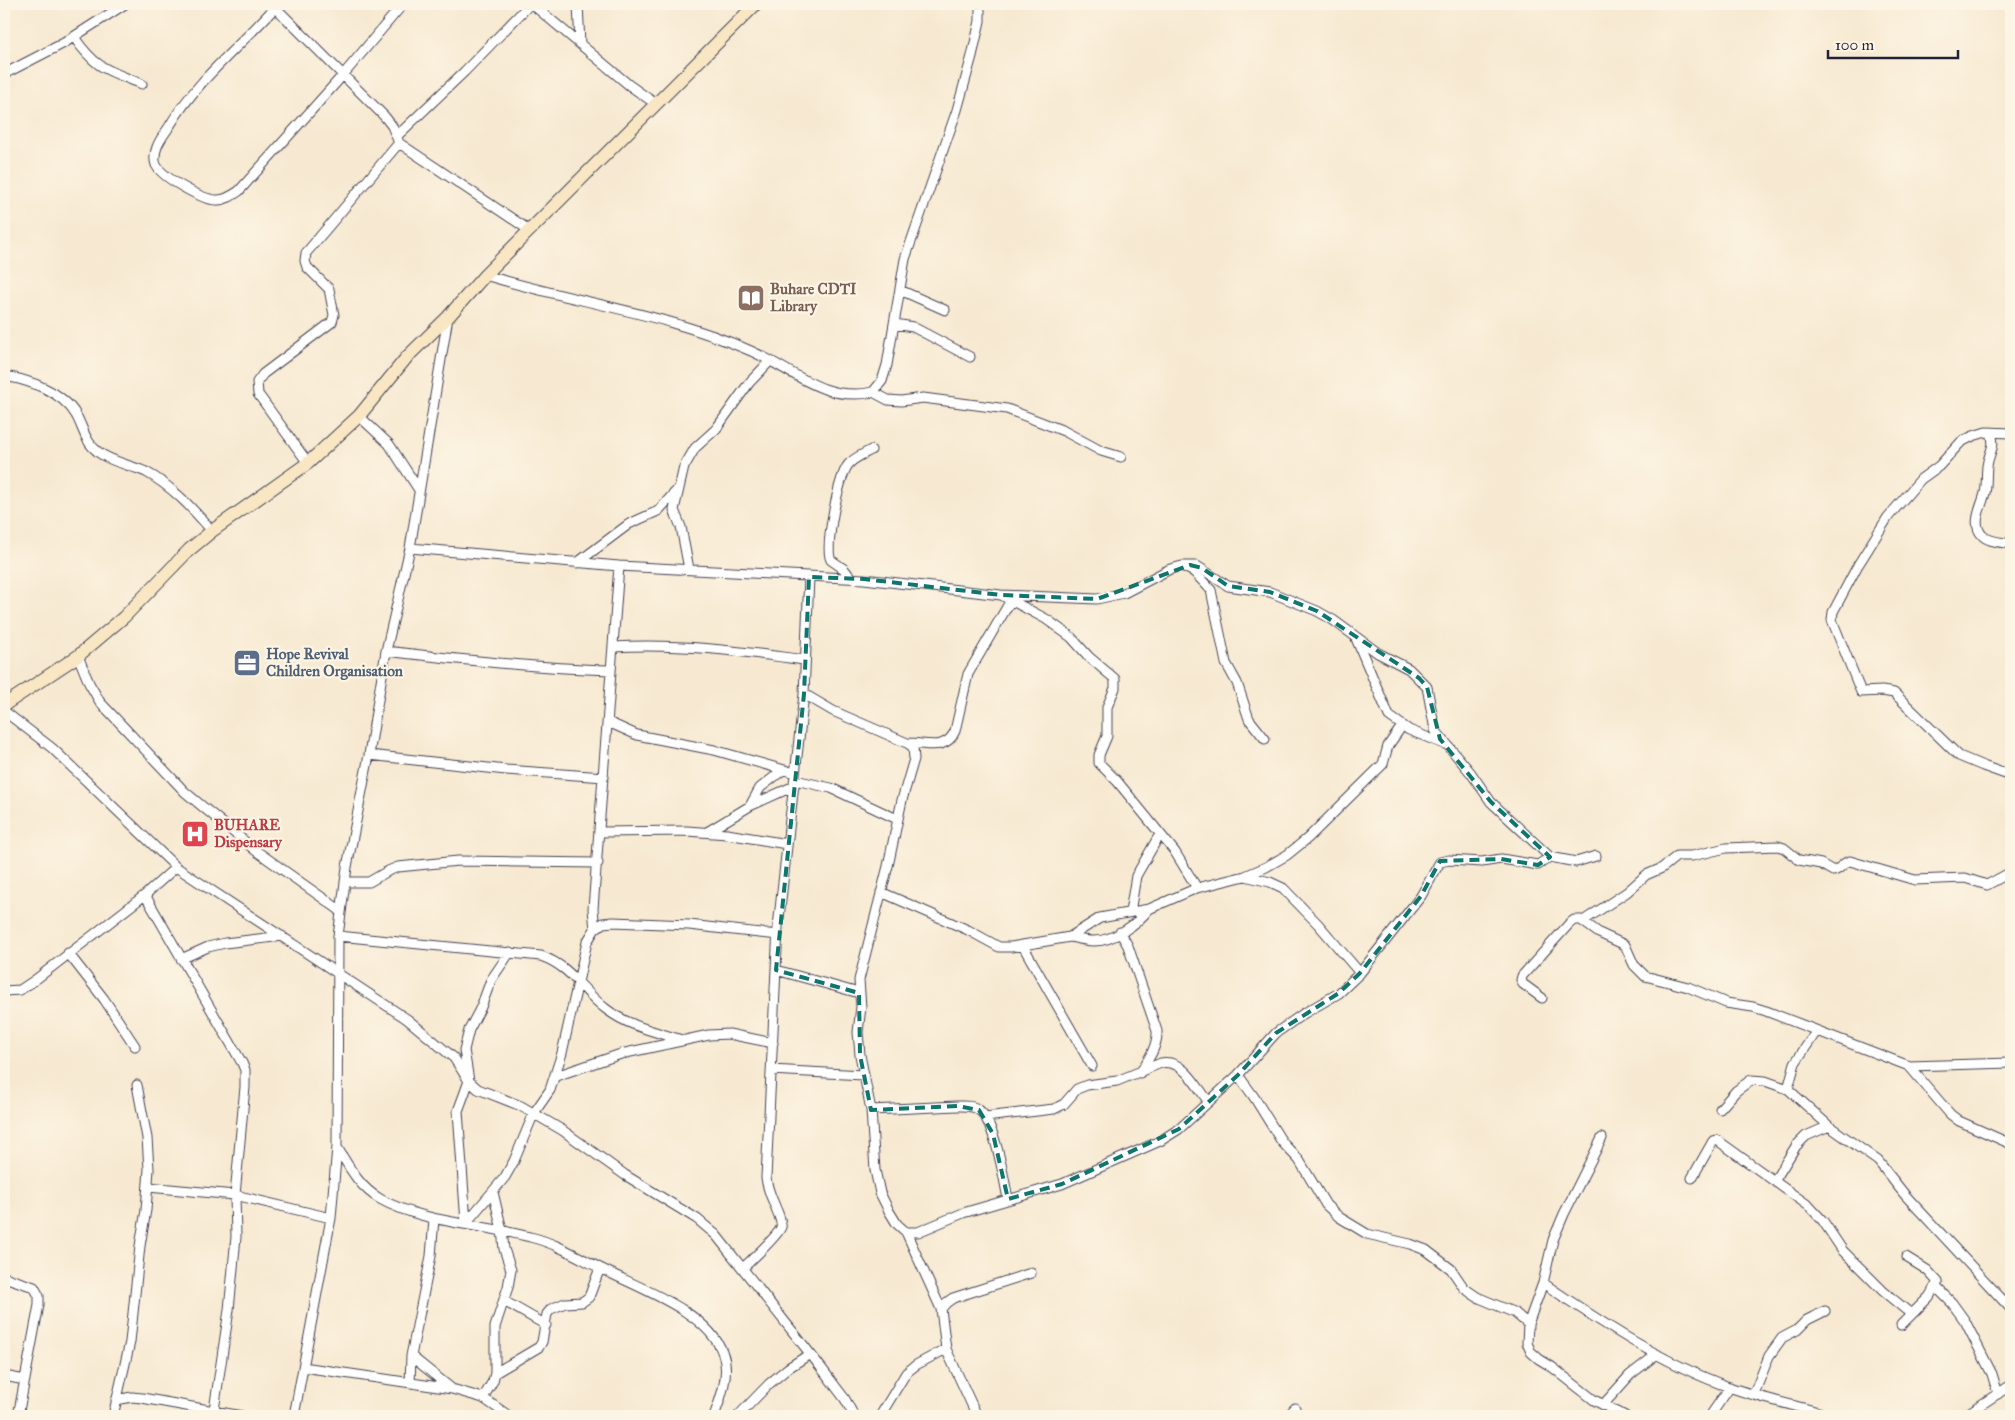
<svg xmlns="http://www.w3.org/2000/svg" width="2015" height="1420" viewBox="0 0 2015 1420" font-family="'IM FELL Great Primer',serif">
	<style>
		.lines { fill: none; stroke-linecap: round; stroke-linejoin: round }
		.minor-casing { stroke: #424052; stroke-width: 11 }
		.secondary-casing { stroke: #424052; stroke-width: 14 }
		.minor { stroke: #fff; stroke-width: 9 }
		.secondary { stroke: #f9e7c3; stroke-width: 12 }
		.marked { fill: none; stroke: #0f766e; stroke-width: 4; stroke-dasharray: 10 6; stroke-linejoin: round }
		.labels { text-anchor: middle; stroke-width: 4.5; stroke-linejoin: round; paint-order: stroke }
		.education-label { font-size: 15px; font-weight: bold; fill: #785e54; stroke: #fcf5e5; text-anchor: start }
		.service-label { font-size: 15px; font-weight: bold; fill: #4e5e75; stroke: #fcf5e5; text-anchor: start }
		.health-label { font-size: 15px; font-weight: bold; fill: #be3a42; stroke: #fcf5e5; text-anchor: start }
	</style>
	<rect width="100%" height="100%" fill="#fcf5e5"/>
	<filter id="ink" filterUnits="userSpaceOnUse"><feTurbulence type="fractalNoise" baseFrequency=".02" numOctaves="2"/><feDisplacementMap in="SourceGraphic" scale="10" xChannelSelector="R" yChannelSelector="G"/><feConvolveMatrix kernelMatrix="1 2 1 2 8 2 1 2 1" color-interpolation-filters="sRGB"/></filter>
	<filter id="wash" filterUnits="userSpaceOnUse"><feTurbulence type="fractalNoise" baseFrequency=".0096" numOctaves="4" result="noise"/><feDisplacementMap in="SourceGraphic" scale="20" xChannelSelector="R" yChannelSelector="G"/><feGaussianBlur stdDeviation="1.12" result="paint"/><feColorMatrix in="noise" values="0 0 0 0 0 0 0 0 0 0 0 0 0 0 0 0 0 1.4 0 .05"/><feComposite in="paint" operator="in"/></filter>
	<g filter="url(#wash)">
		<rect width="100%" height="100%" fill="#f7e9d1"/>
	</g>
	<g filter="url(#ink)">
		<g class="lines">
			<!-- minor casing -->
			<g class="minor-casing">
				<path id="minor" d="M272,4L385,117L392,126L399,143L529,230
					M278,4C242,45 197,79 169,127C165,133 160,139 157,147C155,152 154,159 156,165C163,178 204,201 218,200C226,200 233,195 239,191L343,75L403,4
					M532,4L629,85L656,104
					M578,4L580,44
					M74,37C96,69 107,70 142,84
					M4,74L64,43L125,4
					M397,136L465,71L530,4
					M485,275C573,302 666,313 751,351C792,369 824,403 873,392L882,381L887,365L905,259L957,110L972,56L980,21V4
					M900,290L945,310
					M895,324L913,327L970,357
					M4,376C29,380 62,391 76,415C83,427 85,442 97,451C110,462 131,465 146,472C173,487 192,508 212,531
					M873,392L888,400L901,401L923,398L1007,409L1064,431L1101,451L1121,457
					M359,416L389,444L419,490
					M1991,432C1996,450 1989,450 1987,466C1986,475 1987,484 1985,493C1982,506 1971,523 1982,535C1988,542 2002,542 2011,544
					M2011,433L1986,432L1973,436L1961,442L1939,466L1921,479L1888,517L1858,565L1833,612L1832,620L1861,692L1882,691L1894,693L1959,756L1983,766L2011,776
					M308,463L258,394L257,382L263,374L332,322L334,315L329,289L307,267L305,261L306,253L399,143
					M410,548L619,566L864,579L1001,595L1097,599L1124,593L1170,569L1182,566H1197L1228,586L1270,592L1317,611L1333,620L1378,653L1409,669L1427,687L1435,730L1471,773L1491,802L1550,857L1576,862L1596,856
					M577,563L629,524L658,511L678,489
					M1184,567L1194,572L1211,590L1226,663L1237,683L1249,719L1265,739
					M689,569L681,527L674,510L684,467L695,448L716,429L749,383L770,361
					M851,578L844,569L831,560C824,548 839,476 848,465C853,458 864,454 871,450
					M1003,596L1046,619L1071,637L1089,657L1115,679V688L1107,707V736L1099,755V763L1117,781L1175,852L1197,888
					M1355,636L1389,716L1409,730L1444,744
					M613,647C677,643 740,651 804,660
					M386,651C461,660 536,668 611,670
					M78,656L89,683L100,702L185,792L255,850L341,911
					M804,694L833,711L907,743L913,747L914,759L902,800L888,866L859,980L861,1007L858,1032L860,1055L871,1110L875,1170L880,1193L889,1211L897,1224L906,1232H918L963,1213L1062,1184L1160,1141L1179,1129L1238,1075L1276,1033L1303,1014L1339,993L1360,973L1421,896L1440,862L1449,860L1482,862L1501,859L1538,865L1550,857
					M4,711L52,748L176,867L407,1019L454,1058L469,1081L478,1089L521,1106L562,1130L625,1175L697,1219L716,1235L816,1361L845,1399L854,1416
					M608,722L637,735L714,750L795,773
					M908,743C926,743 946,752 955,731L968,674L1011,600
					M369,755L506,770L604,777
					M795,780L831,788L897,819
					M750,806L760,788L783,770
					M600,832L687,831L727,834L787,844
					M707,832L750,806L794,786
					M1245,876L1270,882L1283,888L1318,924L1360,973
					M345,882H369L388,871L398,867L458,861L598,863
					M881,892L968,930L999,947H1011L1070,937L1100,918L1149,909L1197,888L1245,876L1266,867L1287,855L1308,838L1383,764L1388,746L1402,726
					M145,895L242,1063L245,1070V1087L235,1195L236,1237L229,1310L214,1410
					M1130,912L1136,876L1160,834
					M1583,921L1627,892L1646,875L1662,868L1677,856H1692L1726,848L1778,846L1784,848L1799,860L1821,864L1833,871C1841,870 1842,862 1850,861L1915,880L1965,878L1987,885L2011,872
					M595,929L593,909L619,566
					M1120,932L1128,946L1157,1031C1158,1046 1148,1060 1140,1073
					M338,936L541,956C572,967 582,991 606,1009C628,1026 656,1032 682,1040
					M1070,937C1078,939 1086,941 1094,941C1114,941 1137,924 1149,909
					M1023,946L1092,1066
					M68,953L104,999L135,1046
					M181,959L208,947L225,943L282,936
					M776,970L859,993
					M4,991L20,990L35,980L145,895L176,867
					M1542,998L1523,984L1521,980L1522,976L1569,924L1574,920H1581L1599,933L1625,945L1634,965L1645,976L1688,987L1726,1003L1753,1007L1766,1011L1909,1066L1950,1114L1959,1121L2011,1144
					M1909,1066L2011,1063
					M771,1070L863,1075
					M1238,1075L1254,1097L1282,1142L1299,1160L1326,1205L1339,1217L1367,1234L1410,1244L1426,1250L1451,1269L1464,1288L1477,1297L1515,1313L1528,1324
					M556,1076L621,1054L709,1035L729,1034L773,1043
					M1788,1089L1795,1063L1816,1032
					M1720,1109L1736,1091L1751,1080L1765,1081L1788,1089L1829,1126L1878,1161L1905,1195L2011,1309
					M871,1110L957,1106C964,1106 973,1105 979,1110C995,1122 1004,1179 1008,1199
					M985,1117L1054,1109L1064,1104L1077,1089L1087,1085L1117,1081L1161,1063C1183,1059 1196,1085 1208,1101
					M1602,1138L1564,1214L1553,1240L1543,1283L1528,1324L1527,1343L1531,1352L1539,1359L1552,1367L1594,1400L1625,1416
					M337,1147C349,1167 359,1187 380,1199C423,1223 482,1224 530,1237C556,1243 578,1257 602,1269C639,1288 709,1312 723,1354C730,1373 721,1398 714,1416
					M1692,1178L1713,1141L1717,1140L1809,1206L1823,1221L1843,1251L1883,1291L1911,1314
					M1775,1180L1796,1146L1806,1136L1829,1126
					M148,1187L235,1195L331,1218
					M434,1219L431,1256L411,1356L452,1389
					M466,1223L505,1177L514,1161L534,1113L550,1090L562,1053L587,942L595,929L603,923L613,922L689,925L778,935
					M466,1223L458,1111L469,1081L464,1050L469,1030L481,1007L491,980L510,952
					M906,1232L941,1309
					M743,1268C750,1261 779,1235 781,1227C782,1224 780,1219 779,1216C774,1202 768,1193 766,1178L778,927L804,694L809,577
					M4,1277L34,1287L39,1296V1305L18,1416
					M1543,1283C1602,1323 1662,1363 1729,1387C1763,1399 1798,1406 1832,1416
					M1936,1287L1952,1303L1965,1321L1992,1374L1998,1394
					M504,1301L546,1325
					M1901,1325L1929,1297L1938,1282L1927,1270L1906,1257
					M303,1367L452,1389L483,1398L509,1416
					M495,1373L539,1347L542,1342L547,1314L551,1309L565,1303L582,1302L589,1297L600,1268
					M4,1376L25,1380
					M410,1383L411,1356
					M1754,1394L1769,1356L1782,1338L1797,1330L1807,1320L1825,1311
					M483,1398L493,1381L495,1373V1327L508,1287L511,1270L504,1249L502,1230L493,1192
					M116,1400L132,1397L142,1398L242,1416
					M1603,1405L1630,1375L1657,1354
					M113,1416L130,1342L140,1246L146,1210L149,1169L147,1138L137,1085
					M294,1416L331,1218L337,1147L338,936L347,867L369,755L386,651L410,548L448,317
					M738,1416L769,1384L788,1368L810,1354
					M880,1416L906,1373L916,1365L946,1349
					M977,1416L946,1349L941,1309L946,1303L953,1298L1031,1273
					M1288,1416L1295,1408
					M1710,1416L1730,1387
					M1964,1416L2011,1385"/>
			</g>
			<!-- secondary casing -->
			<g class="secondary-casing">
				<path id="secondary" d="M4,705L78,656L124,617L189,550L212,531L308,463L359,416L407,357L448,317L485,275L756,4"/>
			</g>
			<!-- minor -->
			<use href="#minor" class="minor"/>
			<!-- secondary -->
			<use href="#secondary" class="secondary"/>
		</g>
	</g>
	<!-- marked area -->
	<path class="marked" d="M1190,565L1202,568L1228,586L1270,592L1317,611L1419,678L1427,687L1440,739L1491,802L1550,857L1538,865L1501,859L1440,861L1421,896L1360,973L1339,993L1276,1033L1238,1075L1179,1129L1062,1184L1008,1199L993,1134L979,1110L957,1106L871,1110L860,1055L859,993L776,970L804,694L809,577L864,579L1001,595L1097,599Z"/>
	<!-- icons -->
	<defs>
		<g id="library-square" transform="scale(1.4375)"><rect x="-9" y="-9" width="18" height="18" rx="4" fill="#8d6e63" stroke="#fcf5e5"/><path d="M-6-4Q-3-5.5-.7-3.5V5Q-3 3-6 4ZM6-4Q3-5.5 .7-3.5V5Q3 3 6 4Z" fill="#fff"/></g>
		<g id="office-square" transform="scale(1.4375)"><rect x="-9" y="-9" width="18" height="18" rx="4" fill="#5c6f8a" stroke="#fcf5e5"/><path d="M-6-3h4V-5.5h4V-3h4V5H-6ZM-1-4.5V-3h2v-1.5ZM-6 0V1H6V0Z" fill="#fff"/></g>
		<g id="hospital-square" transform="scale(1.4375)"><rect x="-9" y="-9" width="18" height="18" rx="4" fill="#e0444e" stroke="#fcf5e5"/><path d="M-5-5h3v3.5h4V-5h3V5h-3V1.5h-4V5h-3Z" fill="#fff"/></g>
	</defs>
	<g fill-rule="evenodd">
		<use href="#library-square" x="751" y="298"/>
		<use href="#office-square" x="247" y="663"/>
		<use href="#hospital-square" x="195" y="834"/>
	</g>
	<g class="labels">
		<!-- education labels -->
		<g class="education-label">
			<text x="770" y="294">Buhare CDTI<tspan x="770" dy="17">Library</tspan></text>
		</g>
		<!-- service labels -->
		<g class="service-label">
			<text x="266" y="659">Hope Revival<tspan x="266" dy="17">Children Organisation</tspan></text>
		</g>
		<!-- health labels -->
		<g class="health-label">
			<text x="214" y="830">BUHARE<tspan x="214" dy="17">Dispensary</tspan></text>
		</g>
	</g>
	<!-- margin -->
	<rect width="2015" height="1420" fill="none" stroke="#fcf5e5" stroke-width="20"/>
	<!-- scale -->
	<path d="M1828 50v8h130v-8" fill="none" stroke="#22223b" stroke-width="2.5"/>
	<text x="1835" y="50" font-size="15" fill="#22223b" stroke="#fcf5e5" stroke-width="4" paint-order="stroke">100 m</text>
</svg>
